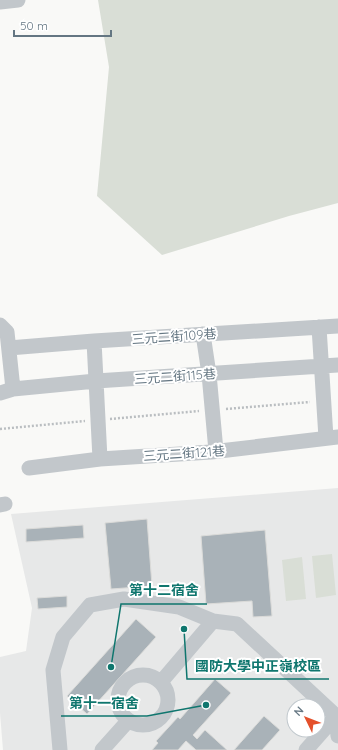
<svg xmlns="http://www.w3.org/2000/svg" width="338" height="750" viewBox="0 0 338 750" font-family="Quicksand,'Noto Sans TC',sans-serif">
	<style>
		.built { fill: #e7e8e8; fill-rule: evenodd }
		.green { fill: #d9ded6 }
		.building { fill: #a9b2b8; stroke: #dbdbd9 }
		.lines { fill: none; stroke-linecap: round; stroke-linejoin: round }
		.path { stroke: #babec1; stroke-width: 2.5; stroke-dasharray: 2 2; stroke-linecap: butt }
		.minor { stroke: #c2c7cb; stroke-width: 15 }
		.labels { text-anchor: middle; stroke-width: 4; stroke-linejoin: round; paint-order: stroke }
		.street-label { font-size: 13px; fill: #647682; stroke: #fff }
		.leader { fill: none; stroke: #0f766e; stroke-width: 1.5 }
		.callout-dot { fill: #0f766e; stroke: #fff; stroke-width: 1.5 }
		.callout-label { font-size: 14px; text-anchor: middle; font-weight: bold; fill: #0f766e; stroke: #fff; stroke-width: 4; stroke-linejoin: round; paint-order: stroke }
	</style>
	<rect width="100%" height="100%" fill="#f9f9f7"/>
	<!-- built -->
	<path class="built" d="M338,488V750H3L0,713V657L26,651L32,608L11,514ZM294,706H318V730H294Z"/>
	<!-- green -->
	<path class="green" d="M98,0H338V203L289,216L162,255L97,196L109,67Z
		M332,554L336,595L316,598L312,556Z
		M302,557L306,599L286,601L282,560Z"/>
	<!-- building -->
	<path class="building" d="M147,519L152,586L111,589L105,523Z
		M83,525L84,538L26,542V529Z
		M265,530L272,616L253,617L252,601L206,604L201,536Z
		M67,596V607L38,609L37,598Z
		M136,619L156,637L87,714L67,696Z
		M215,679L231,693L193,735L197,739L205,730L227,750H196L186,741L178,750H152L158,743L156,741L178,717L180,719Z
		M264,716L280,730L262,750H234Z"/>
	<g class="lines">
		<!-- path -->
		<path class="path" d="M226,409L310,402
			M110,419L199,411
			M0,429L85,421"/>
		<!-- minor -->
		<path class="minor" d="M0,2L18,0
			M0,325L7,332L13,389
			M319,327L326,438
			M203,334L209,374L216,451
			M94,341L100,459
			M9,348L94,341L338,326
			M0,393L13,389L96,381L338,365
			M29,468L100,459L211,452L338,437
			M0,505L5,504
			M118 700a25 25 0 1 1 50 0a25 25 0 1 1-50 0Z
			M161,682L213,621
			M60,750L53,670L63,637L90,605L124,599L179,607L213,621L237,624L336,716H338
			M102,750L128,721
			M306,750L336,716L338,736"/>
	</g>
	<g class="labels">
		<!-- street labels -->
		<g class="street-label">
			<text transform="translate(174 336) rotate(-4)" y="5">三元二街109巷</text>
			<text transform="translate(175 376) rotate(-4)" y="5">三元二街115巷</text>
			<text transform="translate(184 453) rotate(-4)" y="5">三元二街121巷</text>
		</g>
	</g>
	<!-- callouts -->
	<path class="leader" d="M111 667L121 604H207M184 629L187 679H329M206 705L147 716H61"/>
	<g class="callout-dot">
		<circle cx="111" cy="667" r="4"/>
		<circle cx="184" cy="629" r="4"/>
		<circle cx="206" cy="705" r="4"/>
	</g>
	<g class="callout-label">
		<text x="164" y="595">第十二宿舍</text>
		<text x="258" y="671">國防大學中正嶺校區</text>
		<text x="104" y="708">第十一宿舍</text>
	</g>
	<!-- north arrow -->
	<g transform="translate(306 718) rotate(313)"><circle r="19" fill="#ffffff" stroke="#c1c8cd"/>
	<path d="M0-3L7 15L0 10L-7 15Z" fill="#e4502b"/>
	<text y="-6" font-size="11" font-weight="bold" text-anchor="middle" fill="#647682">N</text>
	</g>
	<!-- scale -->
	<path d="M14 30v6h97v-6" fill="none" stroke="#647682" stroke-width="2"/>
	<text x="20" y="30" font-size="12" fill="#647682" stroke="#ffffff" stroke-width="3" paint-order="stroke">50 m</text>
</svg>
